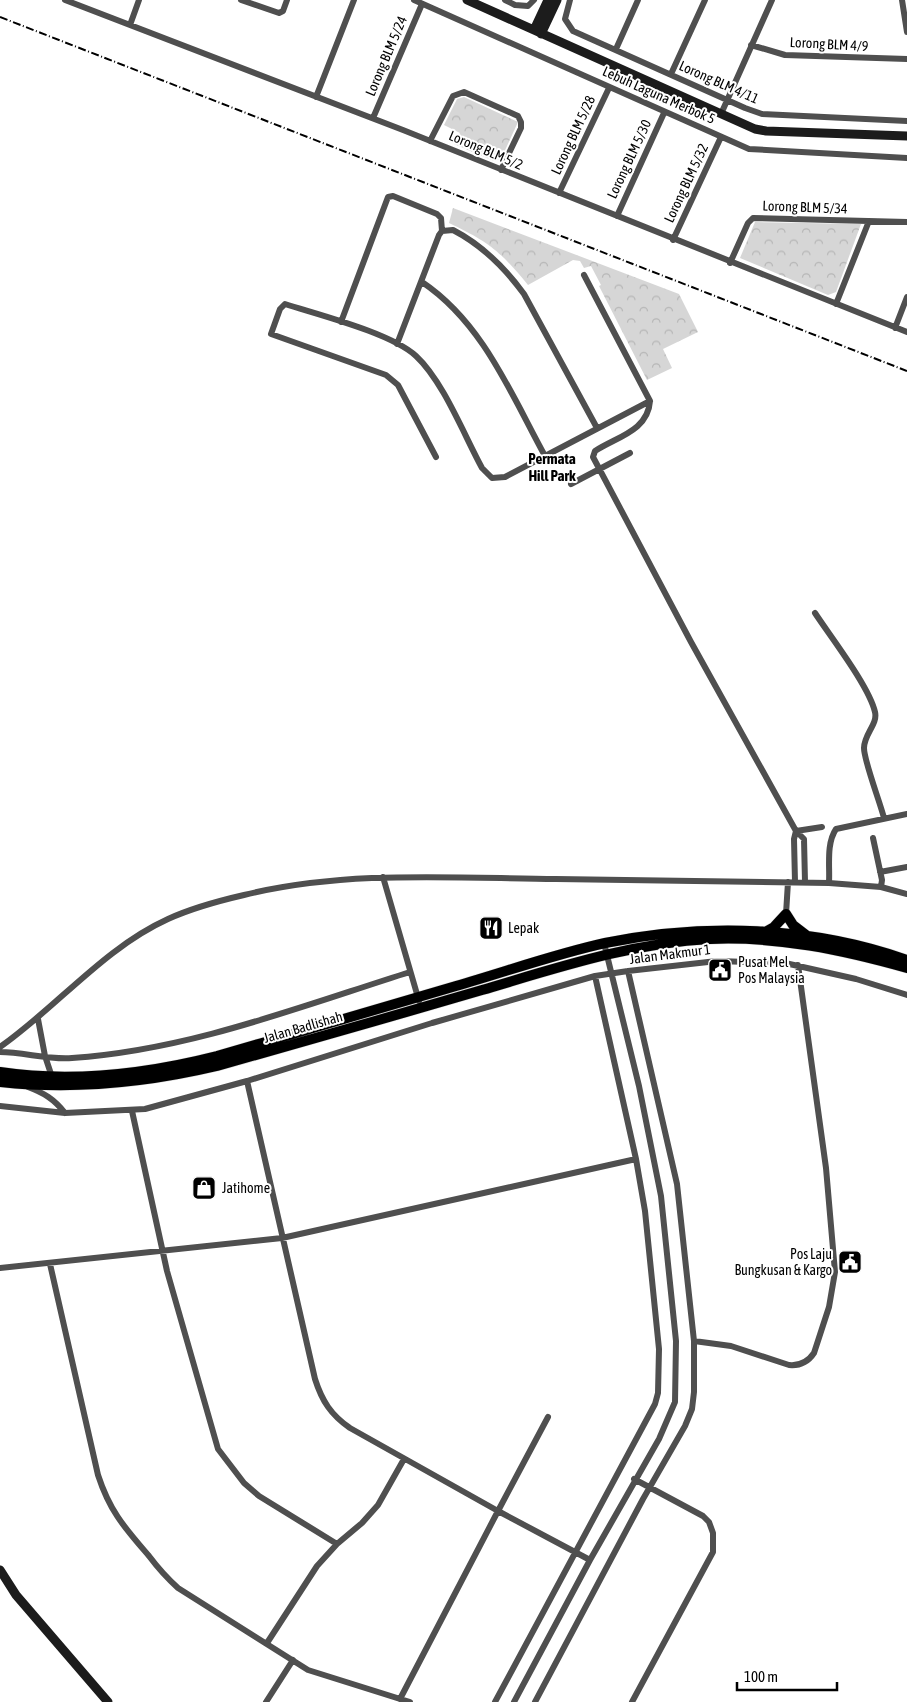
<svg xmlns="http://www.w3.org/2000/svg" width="907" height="1702" viewBox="0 0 907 1702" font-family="'Asap Condensed',sans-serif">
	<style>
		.park { fill: url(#park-crowns) }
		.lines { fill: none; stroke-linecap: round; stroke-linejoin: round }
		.primary-casing { stroke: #dbdbdb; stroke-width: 11 }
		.street { stroke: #4f4f4f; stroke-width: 6 }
		.secondary { stroke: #1c1c1c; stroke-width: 9 }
		.primary { stroke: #000; stroke-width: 10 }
		.rail { stroke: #000; stroke-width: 2; stroke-dasharray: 8 2.5 1 2.5; stroke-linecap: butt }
		.labels { text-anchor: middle; stroke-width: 4; stroke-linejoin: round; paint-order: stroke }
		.street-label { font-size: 14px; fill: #000; stroke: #fff }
		.poi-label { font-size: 14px; fill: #000; stroke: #fff; text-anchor: start }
		.neighbourhood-label { font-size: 15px; font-weight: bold; fill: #000; stroke: #fff }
	</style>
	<defs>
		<pattern id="park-crowns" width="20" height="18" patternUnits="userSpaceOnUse" patternTransform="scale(1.25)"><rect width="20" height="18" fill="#d6d6d6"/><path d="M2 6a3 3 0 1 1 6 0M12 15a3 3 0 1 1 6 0" fill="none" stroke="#b6b6b6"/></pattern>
	</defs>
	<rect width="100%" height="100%" fill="#fff"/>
	<!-- park -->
	<path class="park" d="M464,97L518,122L501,159L494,161L454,144L460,133L444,125L457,99Z
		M453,208L679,294L698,332L663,349L672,368L647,380L599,286L601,285L591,266L584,268L580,261L573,260L528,285C500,251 489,242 449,223Z
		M755,222L861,224L836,292L828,295L740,258Z"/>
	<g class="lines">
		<!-- primary casing -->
		<g class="primary-casing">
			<path id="primary" d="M765,932L774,927L786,914L793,925L806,935
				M0,1072C73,1083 146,1074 217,1056C297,1033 377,1009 456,986C505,972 555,954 605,943C704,923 811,926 907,960
				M0,1082C73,1090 145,1083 217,1066C305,1041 394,1016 482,990C557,968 631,943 710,939C777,936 843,950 907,968"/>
		</g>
		<!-- street -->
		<path class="street" d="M65,0L403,130L907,332
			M241,0L279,13L283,11L287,0
			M414,0L749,149L907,158
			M505,0L515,5L528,6L534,0
			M570,0L565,19L573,31L745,108L762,114L907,121
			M902,0L907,32
			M130,25L139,0
			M751,45L785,55L907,59
			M616,49L638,0
			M671,74L705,0
			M316,97L354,0
			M721,114L772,0
			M373,118L422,4
			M430,141L453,96L464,92L518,116L521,122V128L501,170
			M559,193L609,88
			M617,216L664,113
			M673,240L721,137
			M730,263L748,223L753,218L907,222
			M584,275L650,401C648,431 616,437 595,451L593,457L691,642L796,831L804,839L805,882
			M422,282C483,323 511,394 545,456
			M836,304L869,221
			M341,322L388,197L393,196L437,214L441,218L442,231
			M895,328L907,297
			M397,344L439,235L442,231L453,230C482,245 505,268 524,294L597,428
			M436,457L398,385L386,375L271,334L280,309L285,304C319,315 391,333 416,356C443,381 464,435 482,468L492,478L505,477L650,401
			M571,484L630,453
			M815,613C830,636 869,686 875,712C878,724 864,734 864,748C864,761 880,802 884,818
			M796,831L822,827
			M873,838L882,880L881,887
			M880,872L907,867
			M383,877L419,1001
			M795,882L794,839L796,831
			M829,883C830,866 826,844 836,829L907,814
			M786,914L788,882
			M38,1019L45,1056L52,1077
			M0,1047C57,1007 104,948 168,919C192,908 218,901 244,895C347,870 451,878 556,879C647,880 738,881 829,883L881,887L907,894
			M0,1052C24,1052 48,1060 72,1058C189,1050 299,1007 410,972
			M247,1081L315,1379C322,1401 331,1415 350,1428L498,1511L400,1699
			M28,1087C44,1093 54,1099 65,1113
			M0,1106L65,1113L145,1109L247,1081L432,1023L595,976L628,971L717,961L785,963L856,979L907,995
			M132,1111L167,1271L218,1449L244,1483L259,1496L337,1544
			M50,1264L98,1475C110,1512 125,1528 149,1556C158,1568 167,1578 178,1588L308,1670L410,1702
			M0,1268L282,1238L636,1159
			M694,1341L731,1346L789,1365C800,1366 808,1362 814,1353L829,1307L835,1272L826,1168L798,965
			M548,1417L498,1511L590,1560
			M267,1643L317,1566L337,1544L362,1523L378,1505L404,1459
			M266,1702L293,1660
			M495,1702L655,1404L658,1393L659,1349L645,1211L636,1159L595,976
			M514,1702L590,1560L659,1439L675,1402L676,1341L661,1196L639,1086L604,943
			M535,1702L643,1499L685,1426L692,1409L694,1392V1341L677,1184L628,971
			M632,1702L713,1552V1533L709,1522L703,1516L634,1479"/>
		<!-- secondary -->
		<path class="secondary" d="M467,0L755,129L766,131L907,136
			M534,30L548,0
			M541,34L557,0
			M0,1570L16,1595L108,1702"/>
		<!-- primary -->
		<use href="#primary" class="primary"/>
		<!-- rail -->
		<path class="rail" d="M0,17L907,371"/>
	</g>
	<!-- icons -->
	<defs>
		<g id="restaurant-square" transform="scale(1.25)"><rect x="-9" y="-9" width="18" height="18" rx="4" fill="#000" stroke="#fff"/><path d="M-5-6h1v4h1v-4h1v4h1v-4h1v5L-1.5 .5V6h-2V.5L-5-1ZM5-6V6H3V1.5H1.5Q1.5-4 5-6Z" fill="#fff"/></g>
		<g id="civic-square" transform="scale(1.25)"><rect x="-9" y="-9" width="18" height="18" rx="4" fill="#000" stroke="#fff"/><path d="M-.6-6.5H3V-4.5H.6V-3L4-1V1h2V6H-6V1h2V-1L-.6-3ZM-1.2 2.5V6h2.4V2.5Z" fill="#fff"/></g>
		<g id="shop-square" transform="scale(1.25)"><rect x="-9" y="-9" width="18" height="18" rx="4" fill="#000" stroke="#fff"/><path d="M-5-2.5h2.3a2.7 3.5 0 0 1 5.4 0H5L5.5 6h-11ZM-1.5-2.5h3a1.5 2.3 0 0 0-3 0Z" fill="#fff"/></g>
	</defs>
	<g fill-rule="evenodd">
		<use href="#restaurant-square" x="491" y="928"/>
		<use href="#civic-square" x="720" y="970"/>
		<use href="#shop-square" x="204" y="1188"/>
		<use href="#civic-square" x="850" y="1262"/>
	</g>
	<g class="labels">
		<!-- street labels -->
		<g class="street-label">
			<text transform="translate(829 44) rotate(3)" y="5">Lorong BLM 4/9</text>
			<text transform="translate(386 56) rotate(-67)" y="5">Lorong BLM 5/24</text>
			<text transform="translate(719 82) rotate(24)" y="5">Lorong BLM 4/11</text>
			<text transform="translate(659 95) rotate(24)" y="5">Lebuh Laguna Merbok 5</text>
			<text transform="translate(573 135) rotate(-65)" y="5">Lorong BLM 5/28</text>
			<text transform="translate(486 150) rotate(23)" y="5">Lorong BLM 5/2</text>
			<text transform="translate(629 159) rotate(-65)" y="5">Lorong BLM 5/30</text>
			<text transform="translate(686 183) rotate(-65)" y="5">Lorong BLM 5/32</text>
			<text transform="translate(805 207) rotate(2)" y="5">Lorong BLM 5/34</text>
			<text transform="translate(670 954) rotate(-7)" y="5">Jalan Makmur 1</text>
			<text transform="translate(303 1027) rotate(-16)" y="5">Jalan Badlishah</text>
		</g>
		<!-- poi labels -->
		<g class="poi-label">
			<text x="508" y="933">Lepak</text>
			<text x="738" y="967">Pusat Mel<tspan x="738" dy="16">Pos Malaysia</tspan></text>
			<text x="222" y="1193">Jatihome</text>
			<text x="832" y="1259" text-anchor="end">Pos Laju<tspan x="832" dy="16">Bungkusan &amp; Kargo</tspan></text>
		</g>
		<!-- neighbourhood labels -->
		<g class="neighbourhood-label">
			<text x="552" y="464">Permata<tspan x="552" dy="17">Hill Park</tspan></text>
		</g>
	</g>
	<!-- scale -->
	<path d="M737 1682v8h100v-8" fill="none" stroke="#000000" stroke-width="2.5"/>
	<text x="744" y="1682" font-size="15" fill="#000000" stroke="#ffffff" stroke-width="4" paint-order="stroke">100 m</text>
</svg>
